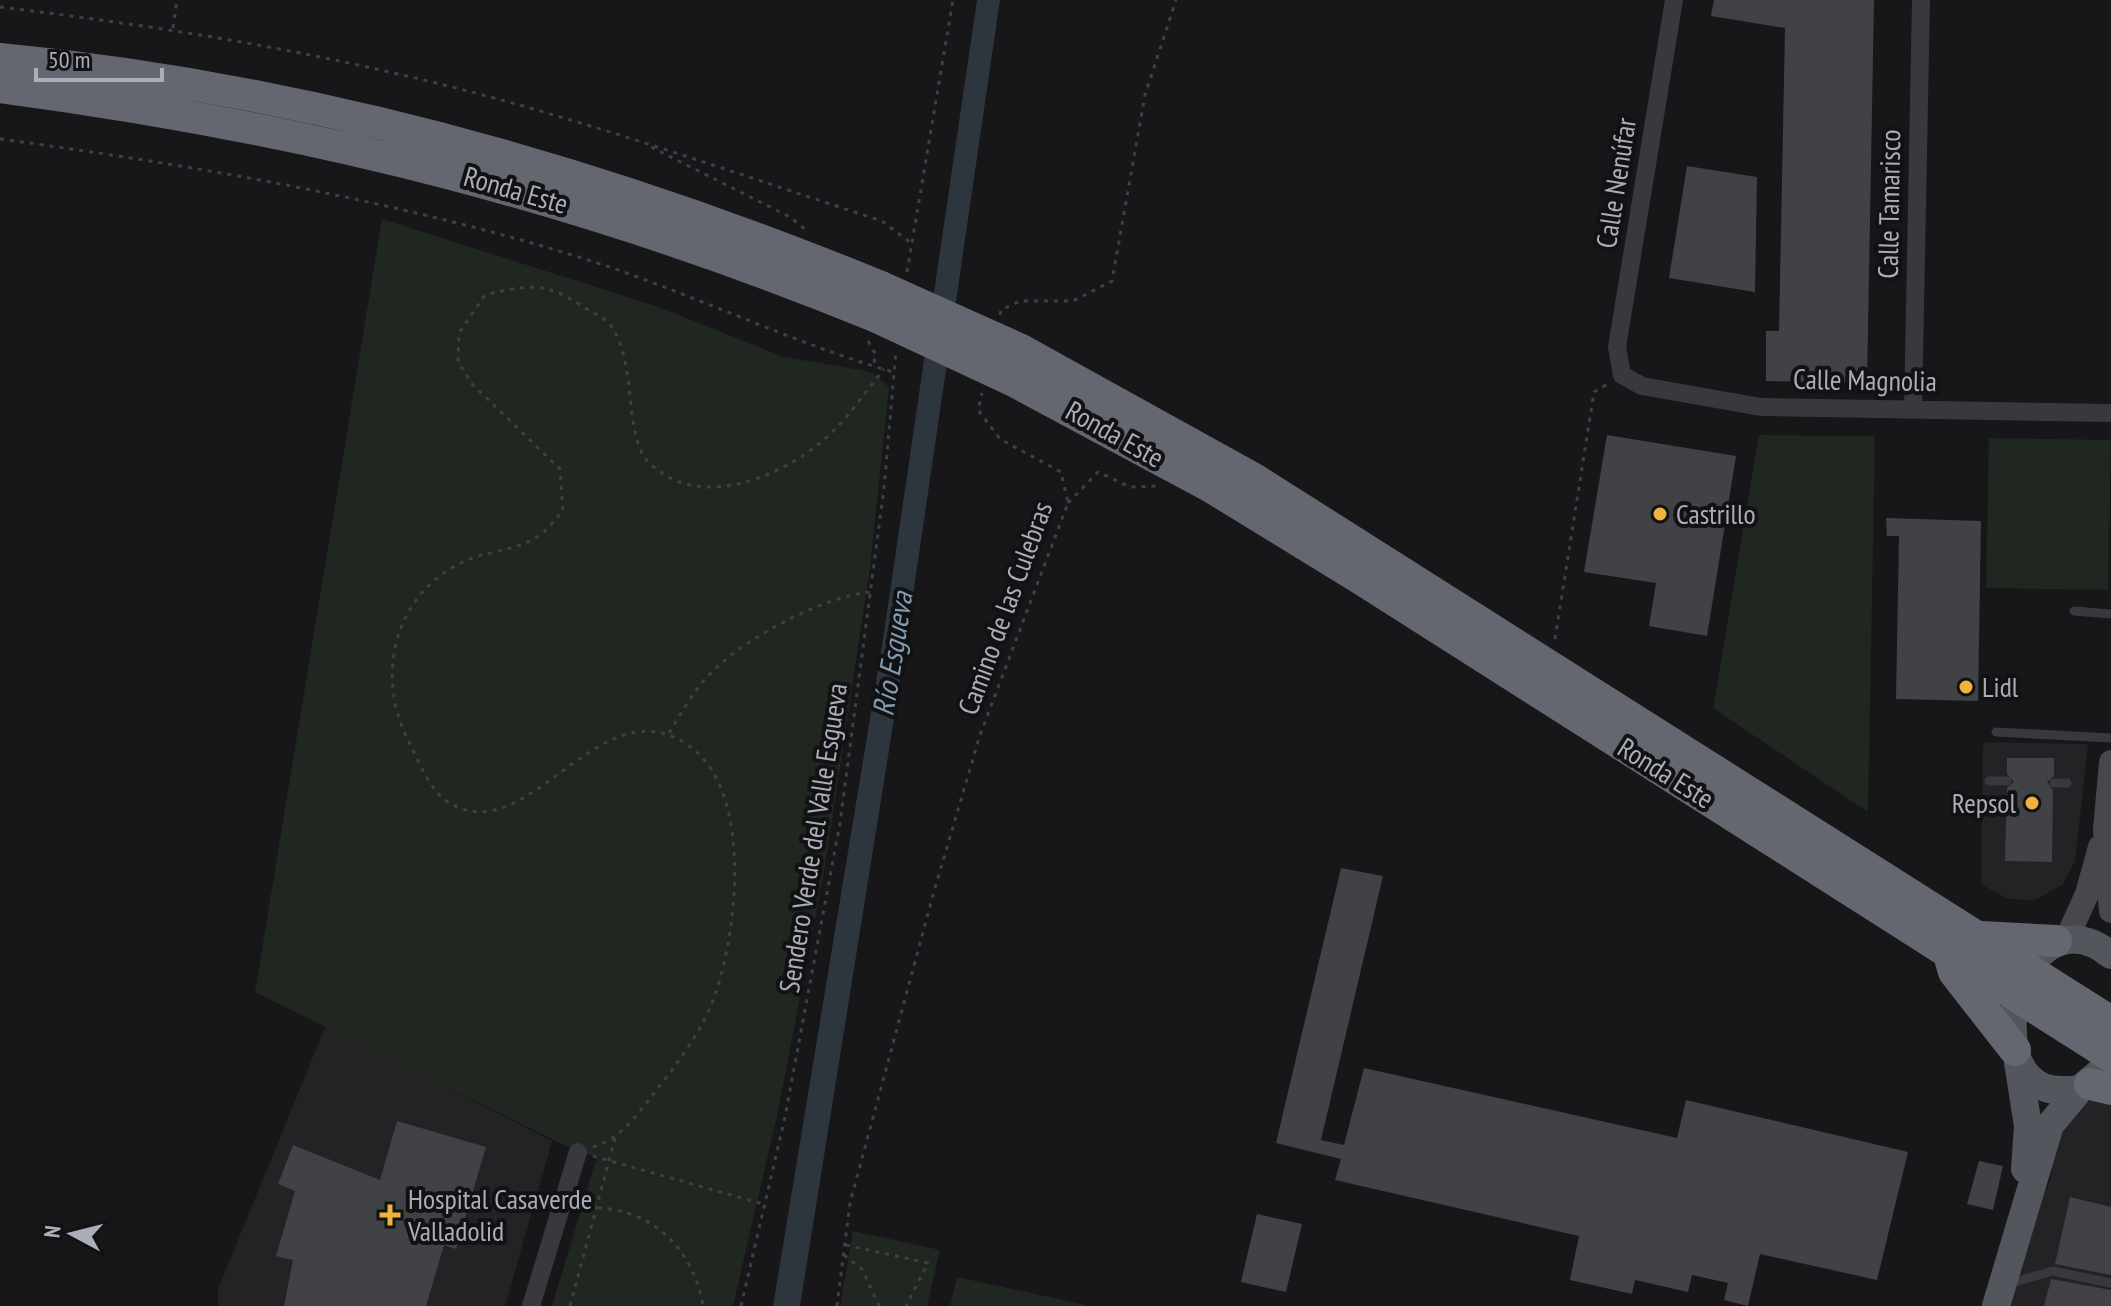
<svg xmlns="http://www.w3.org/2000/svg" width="2111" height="1306" viewBox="0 0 2111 1306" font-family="'PT Sans Narrow',sans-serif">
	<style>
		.built { fill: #232326 }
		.green { fill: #1f2720 }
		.water { fill: #2d363d }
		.building { fill: #414246 }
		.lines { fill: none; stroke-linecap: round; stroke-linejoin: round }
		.path { stroke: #3e4045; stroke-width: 3; stroke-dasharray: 4 6; stroke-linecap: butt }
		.lane { stroke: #38393e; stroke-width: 9 }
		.street { stroke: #38393e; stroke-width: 18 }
		.secondary { stroke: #46484e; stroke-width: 24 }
		.primary { stroke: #54565d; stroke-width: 28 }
		.highway { stroke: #64676f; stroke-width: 32 }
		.highway-bridge { stroke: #64676f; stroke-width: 32 }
		.poi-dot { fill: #edb33b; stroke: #121214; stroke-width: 3 }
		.labels { text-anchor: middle; stroke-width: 8; stroke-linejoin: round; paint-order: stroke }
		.street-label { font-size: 28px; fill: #aaaeb9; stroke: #121214 }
		.poi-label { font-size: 28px; fill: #aaaeb9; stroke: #121214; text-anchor: start }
		.water-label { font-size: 30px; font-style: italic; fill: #829bb3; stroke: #121214 }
	</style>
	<rect width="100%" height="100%" fill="#171719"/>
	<!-- built -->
	<path class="built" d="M1983,742L2088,744L2075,861L2063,884L2036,900L2007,899L1981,884Z
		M326,1025L552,1141L505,1306H218V1289Z
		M2111,1097V1306H2011L2042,1189H2047L2051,1177L2055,1146L2049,1144L2079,1104Z"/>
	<!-- green -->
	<path class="green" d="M382,219L659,307L784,357L861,370L874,374L889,387L870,568L825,866L779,1107L733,1306H552L597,1157L578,1152L255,992Z
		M1759,435L1875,436L1868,812L1713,708Z
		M1989,438L2111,440L2108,590L1986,588Z
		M853,1231L940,1250L927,1306H840Z
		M957,1277L1090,1306H950Z"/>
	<!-- water -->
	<path class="water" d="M977,0H1000L905,650L800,1306H773L882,646Z"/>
	<!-- building -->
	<path class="building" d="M1714,0H1874L1867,383L1766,381V331H1779L1785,28L1711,16Z
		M1687,166L1757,177L1755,292L1669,278Z
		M1607,435L1736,456L1707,636L1649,626L1656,583L1584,572Z
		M1886,518L1981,521L1978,701L1896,699L1899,536H1887Z
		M2007,758H2054V776L2047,782L2053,790L2052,862L2005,861L2007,788L2014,782L2007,774Z
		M1341,868L1383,876L1321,1140L1344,1145L1364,1068L1677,1138L1686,1100L1908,1152L1877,1280L1760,1254L1748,1306L1724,1300L1728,1283L1692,1275L1688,1292L1635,1280L1632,1294L1570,1280L1579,1236L1335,1180L1341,1159L1276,1143Z
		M397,1121L486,1147L456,1249L444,1245L426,1306H284L293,1260L276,1256L295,1191L278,1184L293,1145L380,1180Z
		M1979,1161L2003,1166L1993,1210L1967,1204Z
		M2070,1197L2111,1207V1275L2055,1264Z
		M1257,1214L1302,1224L1286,1292L1241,1282Z
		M2051,1279L2111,1290V1306H2044Z"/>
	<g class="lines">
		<!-- path -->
		<path class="path" d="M0,7C131,23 260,42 389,72C556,109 719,168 882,221L911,243
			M173,28L177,0
			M0,139C192,165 384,198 569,254C679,287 783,340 893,372
			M651,147L790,217L806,230
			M907,272L953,0
			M1000,315L1001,310L1020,301H1073L1112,281L1145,95L1176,0
			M868,341L876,355L873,366
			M1068,503L1098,472L1130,487L1156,486
			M1555,639L1594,392L1609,383
			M669,733C683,710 696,686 716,668C749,636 825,596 871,592
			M593,1147C618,1140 636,1117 651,1097C675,1067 702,1032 715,995C737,931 753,796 692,748C600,678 530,854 448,802C429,790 419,761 409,742C375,677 393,595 463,562C485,551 516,551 537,537C547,531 555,519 563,511L560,469L473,385L458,362L459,333L485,295C527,285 544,281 582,306C591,312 607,318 612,327C635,364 625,413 641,451C645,461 654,468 662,473C708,504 775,478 815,447C843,426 862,396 884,369
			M593,1156L763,1204
			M598,1208C654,1210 694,1251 703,1306
			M846,1245L928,1263L906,1306
			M844,1255L862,1269L879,1306
			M570,1306L616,1135
			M741,1306L785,1117L840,823L884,488L896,351
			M837,1306L850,1203L933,895L980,735L1068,503L1061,472L1000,439L978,410L982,393"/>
		<!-- lane -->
		<path class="lane" d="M2074,611L2111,614
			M1996,732L2111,738
			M1989,781H2007
			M2054,783H2067
			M2009,1279L2018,1281L2053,1271L2111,1283"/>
		<!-- street -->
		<path class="street" d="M1674,0L1617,347L1622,375L1642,386L1761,407L2111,413
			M1913,409L1921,0
			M531,1306L578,1152"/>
		<!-- secondary -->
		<path class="secondary" d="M2111,762L2105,829L2111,911
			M2067,938L2087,894L2100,847"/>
		<!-- primary -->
		<path class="primary" d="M2018,1062L2028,1126L2025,1169
			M2106,1067L2080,1089C2068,1090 2055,1092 2043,1087C1977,1058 2028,888 2111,955
			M1996,1306L2050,1125L2080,1089"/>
		<!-- highway -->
		<path class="highway" d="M0,59C305,88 598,171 881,287
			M0,87C311,128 587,198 877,317
			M1021,350L1254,479L2111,1022
			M1014,381L1213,488L1363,580L2111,1056
			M1982,937L2056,941
			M1951,962L1954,972L2015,1050
			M2090,1084L2111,1089"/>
		<!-- highway-bridge -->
		<path class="highway-bridge" d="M881,287L1021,350
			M877,317L1014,381"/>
	</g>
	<!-- markers -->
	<g class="poi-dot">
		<circle cx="1660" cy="514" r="8"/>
		<circle cx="1966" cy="687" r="8"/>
		<circle cx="2032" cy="803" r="8"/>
		<path d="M386 1203h8v8h8v8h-8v8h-8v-8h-8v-8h8z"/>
	</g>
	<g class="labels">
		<!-- street labels -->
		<g class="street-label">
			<text transform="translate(1616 183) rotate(-81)" y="10">Calle Nenúfar</text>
			<text transform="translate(516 190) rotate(16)" y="10">Ronda Este</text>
			<text transform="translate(1889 204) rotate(-89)" y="10">Calle Tamarisco</text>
			<text transform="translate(1865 380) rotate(1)" y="10">Calle Magnolia</text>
			<text transform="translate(1115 434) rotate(29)" y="10">Ronda Este</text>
			<text transform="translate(1005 608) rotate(-70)" y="10">Camino de las Culebras</text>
			<text transform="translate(1666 773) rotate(32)" y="10">Ronda Este</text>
			<text transform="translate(813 838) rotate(-81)" y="10">Sendero Verde del Valle Esgueva</text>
		</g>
		<!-- poi labels -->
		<g class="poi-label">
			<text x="1676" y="524">Castrillo</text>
			<text x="1982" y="697">Lidl</text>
			<text x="2016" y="813" text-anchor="end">Repsol</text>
			<text x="408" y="1209">Hospital Casaverde<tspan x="408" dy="32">Valladolid</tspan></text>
		</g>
		<!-- water labels -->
		<g class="water-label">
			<text transform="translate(893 654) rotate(-81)" y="10">Río Esgueva</text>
		</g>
	</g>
	<!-- north arrow -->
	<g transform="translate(72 1234) rotate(277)" stroke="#121214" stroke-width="6" paint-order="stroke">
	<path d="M0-6L14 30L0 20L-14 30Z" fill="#aaaeb9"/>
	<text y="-12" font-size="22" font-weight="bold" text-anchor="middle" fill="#aaaeb9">N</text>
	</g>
	<!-- scale -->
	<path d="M36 68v12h126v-12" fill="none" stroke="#aaaeb9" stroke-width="4"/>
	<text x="48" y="68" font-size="24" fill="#aaaeb9" stroke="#121214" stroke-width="6" paint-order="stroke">50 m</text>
</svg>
